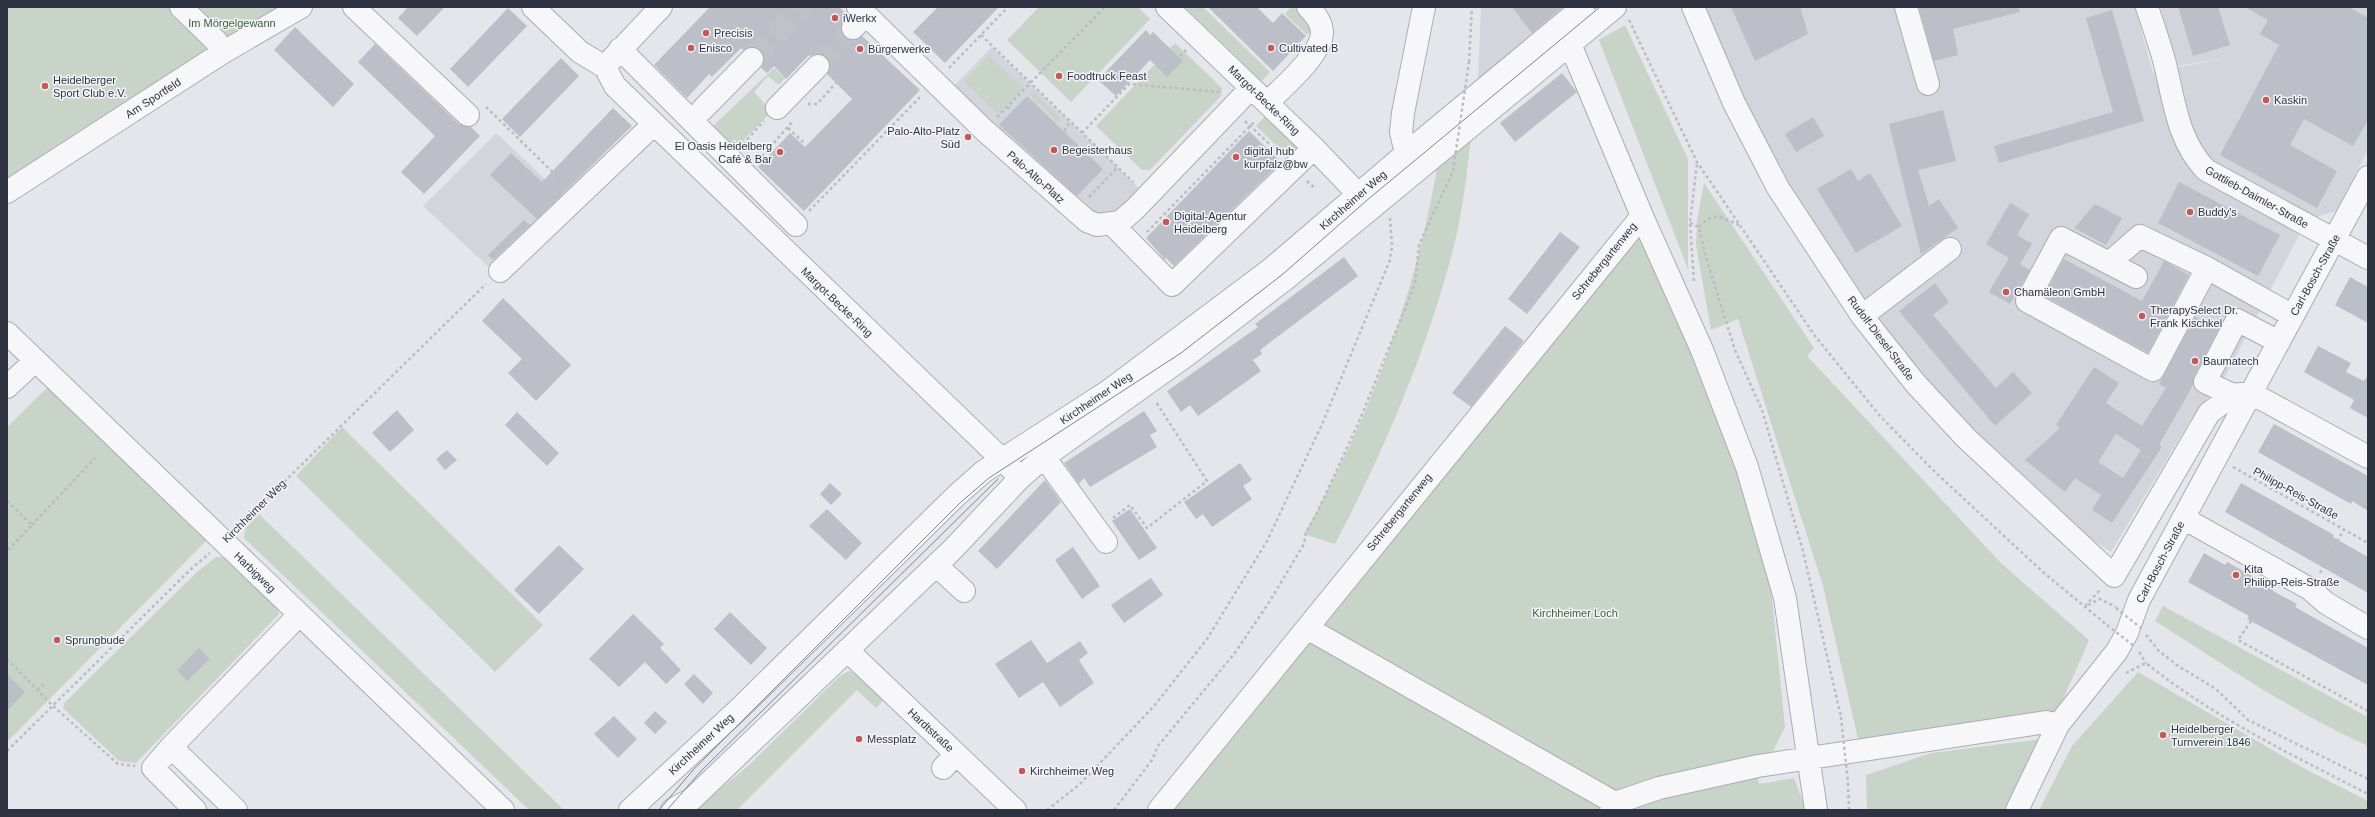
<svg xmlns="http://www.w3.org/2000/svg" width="2375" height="817" viewBox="0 0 2375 817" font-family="Arial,sans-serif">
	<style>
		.built { fill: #d3d5dc }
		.green { fill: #c8d4c7 }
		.building { fill: #bcbfc7; fill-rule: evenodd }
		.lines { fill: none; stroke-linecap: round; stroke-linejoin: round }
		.minor-tunnel { stroke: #c0c2c9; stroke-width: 22; stroke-dasharray: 22 11; stroke-linecap: butt }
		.minor-casing { stroke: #aaacb5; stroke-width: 24 }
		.path { stroke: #bbbcc2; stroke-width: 2.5; stroke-dasharray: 3 3; stroke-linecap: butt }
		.minor { stroke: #f7f7f9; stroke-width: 22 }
		.tram { stroke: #7f8493; stroke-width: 1 }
		.path-bridge { stroke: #bbbcc2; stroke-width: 2.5; stroke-dasharray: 3 3; stroke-linecap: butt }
		.poi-dot { fill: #c1585a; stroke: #f4f5f8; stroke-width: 1.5 }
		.labels { text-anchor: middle; stroke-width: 3; stroke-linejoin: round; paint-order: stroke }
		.poi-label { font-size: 11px; fill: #2e3241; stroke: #f4f5f8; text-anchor: start }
		.park-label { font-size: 11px; fill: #3e5c3c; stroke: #f4f5f8 }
		.street-label { font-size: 11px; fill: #2e3241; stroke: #f4f5f8 }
	</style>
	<rect width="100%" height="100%" fill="#e4e6eb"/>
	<!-- built -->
	<path class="built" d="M1481,7H1567L1478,81Z
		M1705,7H2135L2153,73L2228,57L2178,66L2160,7H2368V150L2336,211L2307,220L2226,375L2191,419L2111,552L2088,537L1984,440L1944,399L1902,349L1836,259L1785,180L1735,80Z
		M992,47L1141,190L1119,213L1097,221L953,87Z
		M496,133L565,198L492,270L423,206Z"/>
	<!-- green -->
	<path class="green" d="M7,7H169L210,47L207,56L7,179Z
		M192,7H287L230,45Z
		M1039,7H1138L1150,19L1071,102L1007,40Z
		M1185,7H1203L1270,72L1262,81Z
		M1291,7H1295L1308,20L1312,30L1307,35L1285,14Z
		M1625,25L1688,159V269L1599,40Z
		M1175,43L1222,88L1221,96L1150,170H1142L1096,126Z
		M989,55L1023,88L998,114L964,81Z
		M774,68L785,78L779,85L768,76L754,92L772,111L733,151L711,128Z
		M1032,90L1061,118L1057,122L1029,94Z
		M1266,115L1304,151L1293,162L1256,126Z
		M1471,137C1467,172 1463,208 1455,242C1428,348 1386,447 1335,544L1304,534C1372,415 1419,286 1440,150Z
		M1704,183L1814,348L1807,356L2001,563L2089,640L2058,711L1858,739L1823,586L1738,319L1711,330L1696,245L1697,221Z
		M1638,235L1710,384L1765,530L1785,727L1773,751L1755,757L1759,784L1794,778L1806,810H1170Z
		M49,386L208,539L7,742V427Z
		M342,427L543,625L495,672L296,476Z
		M259,514L564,810H529L244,538L245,529Z
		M216,557H227L273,601L279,614L136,763L119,761L63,708L65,702L196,573Z
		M2163,606L2368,717V746C2293,712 2224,665 2155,621Z
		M849,671L860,675L885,699L876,708L857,690L737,810H694L747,767L840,676Z
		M2138,672L2307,770L2368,801V810H2039L2072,746Z
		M2041,739L2005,810H1867L1866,775L1931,753Z"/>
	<!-- building -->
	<path class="building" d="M408,7H445L417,36L398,18Z
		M710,7H839L848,15L841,25L844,37L856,40L862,36L920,90L804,211L758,167L790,133L805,147L852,99L827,74L830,63L827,57L821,54L808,56L786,79L774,66L767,73L761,68L764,62V55L760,50L755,47L743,50L741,48L712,77L709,74L687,98L654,65Z
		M938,7H999L945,63L913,32Z
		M1208,7H1257L1273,23L1282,13L1306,36L1273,71Z
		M1512,7H1563L1532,33Z
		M1731,7H1800L1808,34L1755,61Z
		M1919,7H2019L2020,12L1953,29L1958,55L1934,61Z
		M2178,7H2218L2230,45L2193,56Z
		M2245,7H2349L2368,18V120L2353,146L2304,119L2290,145L2337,171L2317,208L2220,155L2279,45L2260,34L2268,20Z
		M508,8L527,26L468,87L450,69Z
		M2112,10L2144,121L1999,163L1994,146L2113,112L2086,18Z
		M295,27L354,84L333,107L274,50Z
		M1146,30L1150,35L1153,32L1183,61L1167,77L1150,60L1116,96L1098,80Z
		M375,44L459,124L471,127L480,136L424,194L401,172L435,136L358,62Z
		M561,58L579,76L520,137L502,119Z
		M1562,73L1577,92L1515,142L1500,123Z
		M1027,96L1103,169L1077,196L999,125Z
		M613,108L632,126L537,219L490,175L511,153L542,182Z
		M1943,110L1956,161L1918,170L1929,206L1939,199L1958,228L1921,254L1889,124Z
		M1813,117L1824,136L1796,152L1785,134Z
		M1249,131L1281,162L1174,266L1166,258L1165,260L1146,238Z
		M1851,169L1858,181L1870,173L1902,226L1856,253L1817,189Z
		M2179,182L2280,235L2258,276L2158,223Z
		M2010,203L2029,214L2017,235L2032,244L2020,264L2030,270L2010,304L1989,292L2009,258L2017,263L1986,244Z
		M2095,204L2122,218L2106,245L2074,228Z
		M524,220L530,225L493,260L488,255Z
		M1560,232L1580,247L1527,314L1508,299Z
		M1344,257L1358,276L1260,350L1262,354L1253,360L1261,371L1198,416L1190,405L1181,412L1167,391L1258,327L1255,324Z
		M2064,259L2142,301L2164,261L2189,275L2148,353L2044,296Z
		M2350,277L2368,287V323L2335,305Z
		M1935,283L1949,302L1933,315L1996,388L2013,372L2032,393L1995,426L1899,311Z
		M503,298L571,365L536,401L508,373L522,359L482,321Z
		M2195,317L2218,330L2194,376L2193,385L2159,445L2162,447L2112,523L2092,510L2101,495L2075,478L2065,492L2025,460L2060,428L2056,425L2094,367L2119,383L2106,403L2142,426L2166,388L2159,384ZM2116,434L2141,450L2123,478L2098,462Z
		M1505,326L1524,341L1471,407L1452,393Z
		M2318,346L2351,363L2346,372L2364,381L2368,375V418L2350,408L2354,400L2304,372Z
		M397,410L414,430L390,452L372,433Z
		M1144,411L1157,431L1150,435L1157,447L1090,487L1084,478L1079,484L1064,463Z
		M517,412L559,453L547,466L505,425Z
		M2274,424L2368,476V511L2352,501L2351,504L2258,452Z
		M447,450L457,460L445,470L436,459Z
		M1240,463L1252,480L1243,486L1252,499L1212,527L1203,514L1196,519L1184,502Z
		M1045,480L1061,502L997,569L978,551Z
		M830,483L842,494L831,505L820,494Z
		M2241,483L2334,535L2333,537L2368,557V593L2225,512Z
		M827,509L862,543L846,560L809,526Z
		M1130,509L1157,548L1139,560L1112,521Z
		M559,545L584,569L539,614L514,590Z
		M1073,547L1100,586L1082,599L1055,560Z
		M2204,553L2225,565L2227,562L2274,588L2273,591L2297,604L2295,607L2368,648V685L2247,619L2249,616L2188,582Z
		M1151,578L1163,595L1124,623L1111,605Z
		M730,612L767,648L751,665L714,629Z
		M633,614L664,644L660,648L681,670L666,684L645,662L619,687L589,659Z
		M1031,640L1047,663L1080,641L1088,653L1079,660L1094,683L1060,707L1043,682L1019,698L995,664Z
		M199,648L210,659L187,681L177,670Z
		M7,674L25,692L7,711Z
		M694,674L713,693L703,704L684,684Z
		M655,711L667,722L655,734L644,723Z
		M614,716L637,739L618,758L594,734Z"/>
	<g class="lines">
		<!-- minor-tunnel -->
		<path class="minor-tunnel" d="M752,59L802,7
			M818,66L853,28"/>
		<!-- minor casing -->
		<g class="minor-casing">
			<path id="minor" d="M181,7L216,41L222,53
				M354,7L468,115
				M533,7L580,52L605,67L615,86L1013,470
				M858,7L984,130L1087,221L1097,225L1120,222L1135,209L1251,88
				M1167,7L1314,148L1359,195
				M1693,7L1734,103L1778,188L1862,316L1915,383L1966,438L2114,576L2209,413L2233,395L2251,393
				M1906,7L1928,84
				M2147,7C2153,25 2159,42 2164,60C2174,99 2177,140 2206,170L2368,258
				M853,28L866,15
				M1570,44L1642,216L1702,350L1747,467L1785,598L1816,810
				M620,49L796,225
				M611,60L661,7
				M1267,103C1282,88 1321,55 1322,33C1322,22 1315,14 1308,7
				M777,108L818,66
				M702,110L752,59
				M1409,151L1404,145L1401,132L1403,113L1424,7
				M7,192L222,53L301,7
				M1111,223L1172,285L1314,148
				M2109,263L2136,277
				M2207,268L2153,370L2027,301L2061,238L2109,263L2140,236L2207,268L2293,316
				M500,271L654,124
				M1862,316L1950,249
				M7,333L503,810
				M7,387L35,361
				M2251,393L2368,457
				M2233,395L2205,382L2237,320L2279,342
				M1044,457L1106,542
				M2183,518L2310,589L2326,603L2368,628
				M936,565L964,591
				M1307,628L1615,803
				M847,650L1015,810
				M171,747L153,768L195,810
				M943,768L956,754
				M236,810L171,747L299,615
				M630,810L739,709L957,495L983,472L1107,392L1271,269L1409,151L1583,7
				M672,810L692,799L953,549L1020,478L1044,457L1187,355L1288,277L1615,7
				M1159,810L1642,216
				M1611,810L1615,803L1659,788L1758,766L2046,722L2058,725
				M2017,810L2058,725L2117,651L2127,633L2139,600L2368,177"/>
		</g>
		<!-- path -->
		<path class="path" d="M1629,20L1697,162L1815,336L1880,416L1935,472L2044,573L2107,625
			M981,35L1133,182
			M1180,56L1186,50
			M1469,62L1472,7
			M949,68L1008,7
			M808,104H817L836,83
			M486,107L564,183
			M1007,107L1013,110
			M997,117L1105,7
			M1245,121L1281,155
			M788,128L804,143
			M1064,131L1071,121
			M1082,133L1129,84L1220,92
			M743,144L764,121
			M758,161L793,121
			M1307,181L1316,189
			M1089,197L1118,167
			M809,211L921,96
			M1690,223L1699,227L1705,254L1735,350L1762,410L1803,551L1841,717
			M1699,227C1714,211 1721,217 1739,225
			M1147,232L1256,120
			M1694,281L1690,223L1697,163
			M2233,467L2368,543
			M7,501L32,525L7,551
			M1113,518L1130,505L1147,528L1207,481L1156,402
			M32,525L95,458
			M237,528L486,284
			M2320,573L2344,529
			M2088,605L2100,599L2116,607
			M2085,606L2101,589
			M2251,621L2238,640L2368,711
			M2146,635L2159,651L2178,666L2216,689L2248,720L2368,779
			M2139,652L2146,663
			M7,659L53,706L118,764L135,766
			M2126,673L2146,663C2213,717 2292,755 2368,794
			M37,690L46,682
			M7,751L192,568L210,553
			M1848,783L1849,810
			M1047,810L1080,784L1154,706L1207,639L1267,541L1323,422L1390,260L1392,246L1390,218
			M1114,810L1152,760L1158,746L1234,654L1268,604L1304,544L1306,532L1316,515L1358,424L1415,284L1419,245L1453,171"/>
		<!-- minor -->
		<use href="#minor" class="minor"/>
		<!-- tram -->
		<path class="tram" d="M659,810L694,769L961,502L989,478L1181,353L1283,274L1366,201L1600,7
			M667,810L702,770L998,479"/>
		<!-- path-bridge -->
		<path class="path-bridge" d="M1453,171L1469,62
			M2116,608L2141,628
			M2107,625L2134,646
			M1841,717L1848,783"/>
	</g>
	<!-- markers -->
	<g class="poi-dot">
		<circle cx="835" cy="18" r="4"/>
		<circle cx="706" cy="33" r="4"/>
		<circle cx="691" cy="48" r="4"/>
		<circle cx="1271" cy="48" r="4"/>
		<circle cx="860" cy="49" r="4"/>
		<circle cx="1059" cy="76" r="4"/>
		<circle cx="45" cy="86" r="4"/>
		<circle cx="2266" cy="100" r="4"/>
		<circle cx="968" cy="137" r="4"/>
		<circle cx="1054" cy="150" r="4"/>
		<circle cx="780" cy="152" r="4"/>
		<circle cx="1236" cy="157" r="4"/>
		<circle cx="2190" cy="212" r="4"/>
		<circle cx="1166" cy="222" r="4"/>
		<circle cx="2006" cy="292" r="4"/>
		<circle cx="2142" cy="316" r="4"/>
		<circle cx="2195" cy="361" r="4"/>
		<circle cx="2236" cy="575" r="4"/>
		<circle cx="57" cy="640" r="4"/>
		<circle cx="2163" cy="735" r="4"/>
		<circle cx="859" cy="739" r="4"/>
		<circle cx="1022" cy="771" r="4"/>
	</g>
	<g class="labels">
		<!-- poi labels -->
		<g class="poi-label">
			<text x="843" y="22">iWerkx</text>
			<text x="714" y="37">Precisis</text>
			<text x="699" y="52">Enisco</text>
			<text x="1279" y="52">Cultivated B</text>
			<text x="868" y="53">Bürgerwerke</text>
			<text x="1067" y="80">Foodtruck Feast</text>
			<text x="53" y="84">Heidelberger<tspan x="53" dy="13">Sport Club e.V.</tspan></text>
			<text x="2274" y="104">Kaskin</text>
			<text x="960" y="135" text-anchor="end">Palo-Alto-Platz<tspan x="960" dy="13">Süd</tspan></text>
			<text x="772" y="150" text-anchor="end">El Oasis Heidelberg<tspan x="772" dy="13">Café &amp; Bar</tspan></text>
			<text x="1062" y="154">Begeisterhaus</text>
			<text x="1244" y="155">digital hub<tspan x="1244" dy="13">kurpfalz@bw</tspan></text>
			<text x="2198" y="216">Buddy's</text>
			<text x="1174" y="220">Digital-Agentur<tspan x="1174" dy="13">Heidelberg</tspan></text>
			<text x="2014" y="296">Chamäleon GmbH</text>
			<text x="2150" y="314">TherapySelect Dr.<tspan x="2150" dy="13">Frank Kischkel</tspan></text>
			<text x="2203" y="365">Baumatech</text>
			<text x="2244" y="573">Kita<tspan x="2244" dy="13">Philipp-Reis-Straße</tspan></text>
			<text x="65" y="644">Sprungbude</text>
			<text x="2171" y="733">Heidelberger<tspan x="2171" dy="13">Turnverein 1846</tspan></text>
			<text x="867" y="743">Messplatz</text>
			<text x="1030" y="775">Kirchheimer Weg</text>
		</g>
		<!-- park labels -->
		<g class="park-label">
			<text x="232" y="27">Im Mörgelgewann</text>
			<text x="1575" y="617">Kirchheimer Loch</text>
		</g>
		<!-- street labels -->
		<g class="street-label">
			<text transform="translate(153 98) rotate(-33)" y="4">Am Sportfeld</text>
			<text transform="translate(1264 100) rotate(44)" y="4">Margot-Becke-Ring</text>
			<text transform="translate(1036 177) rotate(42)" y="4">Palo-Alto-Platz</text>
			<text transform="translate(2257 197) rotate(29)" y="4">Gottlieb-Daimler-Straße</text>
			<text transform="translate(1353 200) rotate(-41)" y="4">Kirchheimer Weg</text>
			<text transform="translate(1604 261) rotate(-51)" y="4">Schrebergartenweg</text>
			<text transform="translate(2315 275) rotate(-61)" y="4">Carl-Bosch-Straße</text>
			<text transform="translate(837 302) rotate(44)" y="4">Margot-Becke-Ring</text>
			<text transform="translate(1881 338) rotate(53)" y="4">Rudolf-Diesel-Straße</text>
			<text transform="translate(1096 398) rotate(-34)" y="4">Kirchheimer Weg</text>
			<text transform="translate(2296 493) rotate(29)" y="4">Philipp-Reis-Straße</text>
			<text transform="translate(254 511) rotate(-45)" y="4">Kirchheimer Weg</text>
			<text transform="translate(1399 512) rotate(-51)" y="4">Schrebergartenweg</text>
			<text transform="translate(2160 562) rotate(-62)" y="4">Carl-Bosch-Straße</text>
			<text transform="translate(255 572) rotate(44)" y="4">Harbigweg</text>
			<text transform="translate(931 730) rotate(43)" y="4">Hardtstraße</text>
			<text transform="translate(701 744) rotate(-43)" y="4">Kirchheimer Weg</text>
		</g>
	</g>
	<!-- border -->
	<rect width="2375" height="817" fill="none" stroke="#2e3241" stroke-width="16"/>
</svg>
